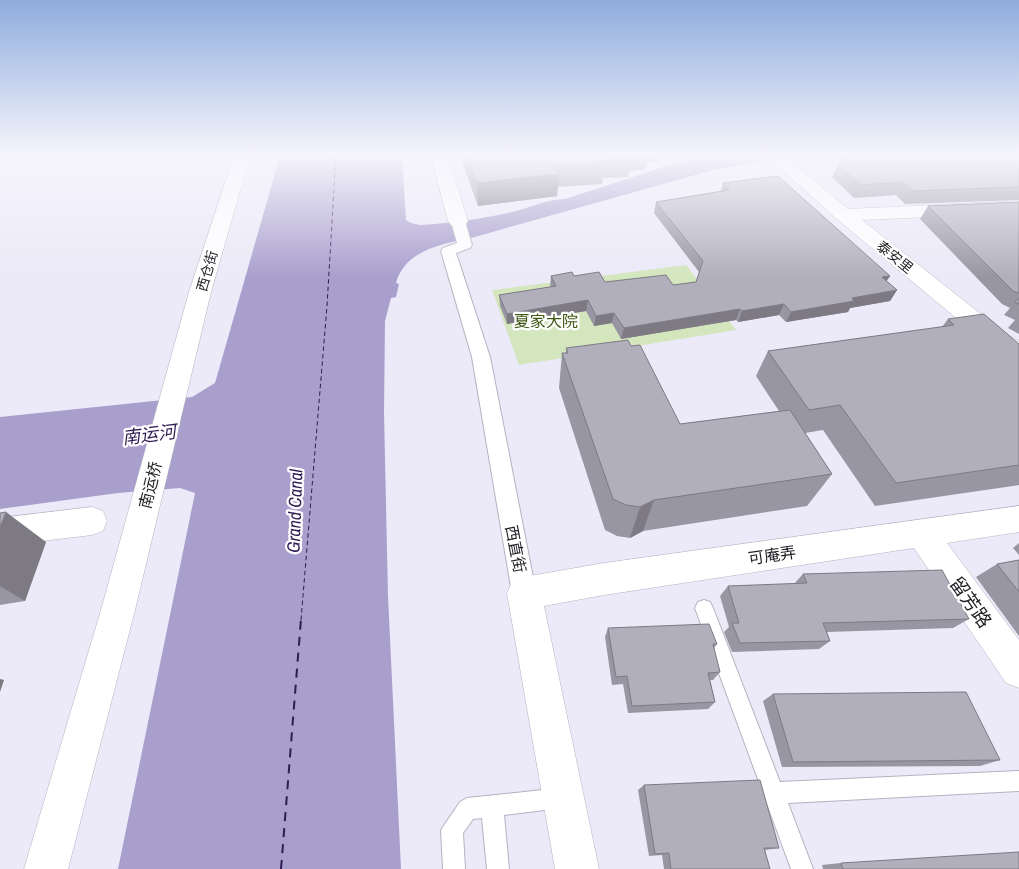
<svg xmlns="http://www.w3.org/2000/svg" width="1019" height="869" viewBox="0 0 1019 869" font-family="'Archivo Narrow','Noto Sans SC',sans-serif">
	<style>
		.green { fill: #d3e6bd }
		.water { fill: #a99fcd }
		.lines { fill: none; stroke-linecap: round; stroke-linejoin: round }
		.ferry-far1 { stroke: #301c55; stroke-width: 1; stroke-dasharray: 4.5 3; stroke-linecap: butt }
		.ferry { stroke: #301c55; stroke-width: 2; stroke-dasharray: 9 7; stroke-linecap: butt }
		.service-casing { stroke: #b5b2c0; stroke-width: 2 }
		.pedestrian-casing { stroke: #b5b2c0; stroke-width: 2 }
		.minor-casing { stroke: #b5b2c0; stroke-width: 1 }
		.service { fill: #fff; fill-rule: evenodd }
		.pedestrian { fill: #fff; fill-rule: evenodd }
		.minor { fill: #fff; fill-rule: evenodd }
		.wall { fill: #9996a3 }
		.shaded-wall { fill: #7d7a84 }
		.building { fill: #b2afbd; stroke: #7d7a84 }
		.labels { text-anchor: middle; stroke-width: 4.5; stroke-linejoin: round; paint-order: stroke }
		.far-street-label { font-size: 14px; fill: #201f24; stroke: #fff }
		.park-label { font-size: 16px; fill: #3f5814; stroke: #fff }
		.street-label { font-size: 16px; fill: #201f24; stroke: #fff }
		.water-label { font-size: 18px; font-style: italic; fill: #301c55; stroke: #fff }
		.near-street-label { font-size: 19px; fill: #201f24; stroke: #fff }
	</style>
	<rect width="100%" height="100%" fill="#ece9f8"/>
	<!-- green -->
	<path class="green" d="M686,265L736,330L519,365L492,290Z"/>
	<!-- water -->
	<path class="water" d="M273,156H402L406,220L411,223L420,225C451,223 481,219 512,212C530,208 547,199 565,199L670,165L711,156H876L929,168C879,165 824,157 774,160C754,162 733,166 713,170L471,238C442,244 405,250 396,283L399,284L396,297L391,298L385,321L384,413L388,596L401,869H118L195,493L180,488L118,493L0,509V417L192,397L215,383L278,163Z"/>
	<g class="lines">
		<!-- ferry-far1 -->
		<path class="ferry-far1" d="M301,620L327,306L336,156"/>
		<!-- ferry -->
		<path class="ferry" d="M281,869L301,619"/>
		<!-- service casing -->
		<g class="service-casing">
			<path id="service" d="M704,600L710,602L713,608L780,782L1019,771V791L788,803L813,869H791L695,608L698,602Z
				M561,788L568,791L571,798L568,805L561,808L504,815L509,869H487L482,818L473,819L463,833L465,869H443L441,830L460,802L467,798Z"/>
		</g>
		<!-- pedestrian casing -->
		<g class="pedestrian-casing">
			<path id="pedestrian" d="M458,217L465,221L472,245L470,248L456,253L490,357L536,593L533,601L524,605L515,601L512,593L472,357L441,251L443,248L457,243L451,221Z"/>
		</g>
		<!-- minor casing -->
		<g class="minor-casing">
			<path id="minor" d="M234,156H250L211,292L135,610L68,869H24L101,610L189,292Z
				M431,156H447L468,221L465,225L458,227L451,225L448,221Z
				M767,156H784L848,209L1019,201V213L862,220L1001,330L1019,342V361L1010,359L985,342L837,219Z
				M1019,506V532L947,543L1019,640V688L1006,683L914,548L604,595L544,606L599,869H555L507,593L512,582L524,577L604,563Z
				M92,507L103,511L107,521L103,531L92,535L0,546V518Z"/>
		</g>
		<!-- service -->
		<use href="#service" class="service"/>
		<!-- pedestrian -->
		<use href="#pedestrian" class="pedestrian"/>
		<!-- minor -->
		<use href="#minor" class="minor"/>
	</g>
	<!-- wall -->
	<path class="wall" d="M460,156H712L660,158L659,161L647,162L645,170L629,171L628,177L603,178L602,184L558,187L557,196L478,206Z
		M1019,156V200L905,204L896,195L854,198L832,177L838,165Z
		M723,183L890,276L886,281L897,290L890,301L850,308L848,312L786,322L779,315L738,322L736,320L621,339L612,323L594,326L586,311L507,324L500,306L499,295L550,287L551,276H574L605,282L673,285L696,282L699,272L654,213L656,202L721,191Z
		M1019,202V334L1008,328L1015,320L1004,315L1010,308L1002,304L920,219L928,206Z
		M948,319L1019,344V485L875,506L823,430L805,433L832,474L807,506L643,531L630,538L617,536L605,530L559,388L562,353H566V348L631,346L680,424L779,411L756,376L768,351L942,327Z
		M0,513L46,542L25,601L0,605Z
		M1019,543V555L1013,548Z
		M1019,560V636L976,577L997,564Z
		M803,574L969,619L953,628L827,632L830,641L819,649L732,652L724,632L729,627L720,596L728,586L794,584Z
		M608,628L717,644L714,648L720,672L713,680H710L715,702L708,709L628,713L623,684L612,685L605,637Z
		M773,694L1000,760L980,766L782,767L763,701Z
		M644,785L779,848L765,850L770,869H664L662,855L649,856L638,790Z
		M841,863L1019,869H823L822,865Z"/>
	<!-- shaded-wall -->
	<path class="shaded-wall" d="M559,174L557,196L478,206L477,183Z
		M890,276L883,286L882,277Z
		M897,290L890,301L850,308L848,312L786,322L791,312L852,298Z
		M588,300L586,311L507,324V314Z
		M784,304L779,315L738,322L742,311Z
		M740,309L736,320L621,339L624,328Z
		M614,313L612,323L594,326L596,316Z
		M654,500L643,531L630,538L640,507Z
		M6,512L46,542L25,601L0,586V528Z
		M0,679L4,680L0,692Z"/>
	<!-- building -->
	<path class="building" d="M467,156H619H603L605,162L553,165L559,174L477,183Z
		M849,156H1019V187L913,191L903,182L861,185L838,165Z
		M778,176L890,276L882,277L897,290L852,298L854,301L791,312L784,304L742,311L740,309L624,328L614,313L596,316L588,300L507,314L499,295L556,286L551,276L572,272L574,276L599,272L605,282L666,275L673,285L696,282L703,261L656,202L729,190L723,183Z
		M1019,202V293L1013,291L928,206Z
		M1019,298V304L1015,302Z
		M984,314L1019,344V465L896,483L840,405L809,410L768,351L954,325L948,319Z
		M628,340L631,346L640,345L680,424L790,410L832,474L654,500L640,507L626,505L613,499L562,353H568L566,348Z
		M6,512L0,528V513Z
		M1019,560V592L997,564Z
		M942,570L969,619L823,623L830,641L740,643L732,623H739L728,586L807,583L803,574Z
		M709,624L717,644H713L720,672L708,673L715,702L632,706L627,676L616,677L608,628Z
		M966,692L1000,760L793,762L773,694Z
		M760,780L779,848H764L770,869H671L669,853L655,854L644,785Z
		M1019,852V869H843L841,863Z"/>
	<!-- sky -->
	<linearGradient id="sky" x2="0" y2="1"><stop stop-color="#8facdd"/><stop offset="0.56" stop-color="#f6f5fc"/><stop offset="1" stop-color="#f6f5fc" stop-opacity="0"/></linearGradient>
	<rect width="1019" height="277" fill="url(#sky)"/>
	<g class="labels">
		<!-- far-street labels -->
		<g class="far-street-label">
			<text transform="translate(895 257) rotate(39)" y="5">泰安里</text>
			<text transform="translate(207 271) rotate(-74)" y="5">西仓街</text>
		</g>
		<!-- park labels -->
		<g class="park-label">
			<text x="546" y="327">夏家大院</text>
		</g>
		<!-- street labels -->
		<g class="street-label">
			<text transform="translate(150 485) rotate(-76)" y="6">南运桥</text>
			<text transform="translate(516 549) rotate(79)" y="6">西直街</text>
			<text transform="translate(772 555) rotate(-8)" y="6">可庵弄</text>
		</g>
		<!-- water labels -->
		<g class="water-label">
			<text transform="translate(149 435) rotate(-7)" y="6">南运河</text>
			<text transform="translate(295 511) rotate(-88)" y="6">Grand Canal</text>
		</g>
		<!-- near-street labels -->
		<g class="near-street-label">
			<text transform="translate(971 602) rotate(55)" y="7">留芳路</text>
		</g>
	</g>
</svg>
